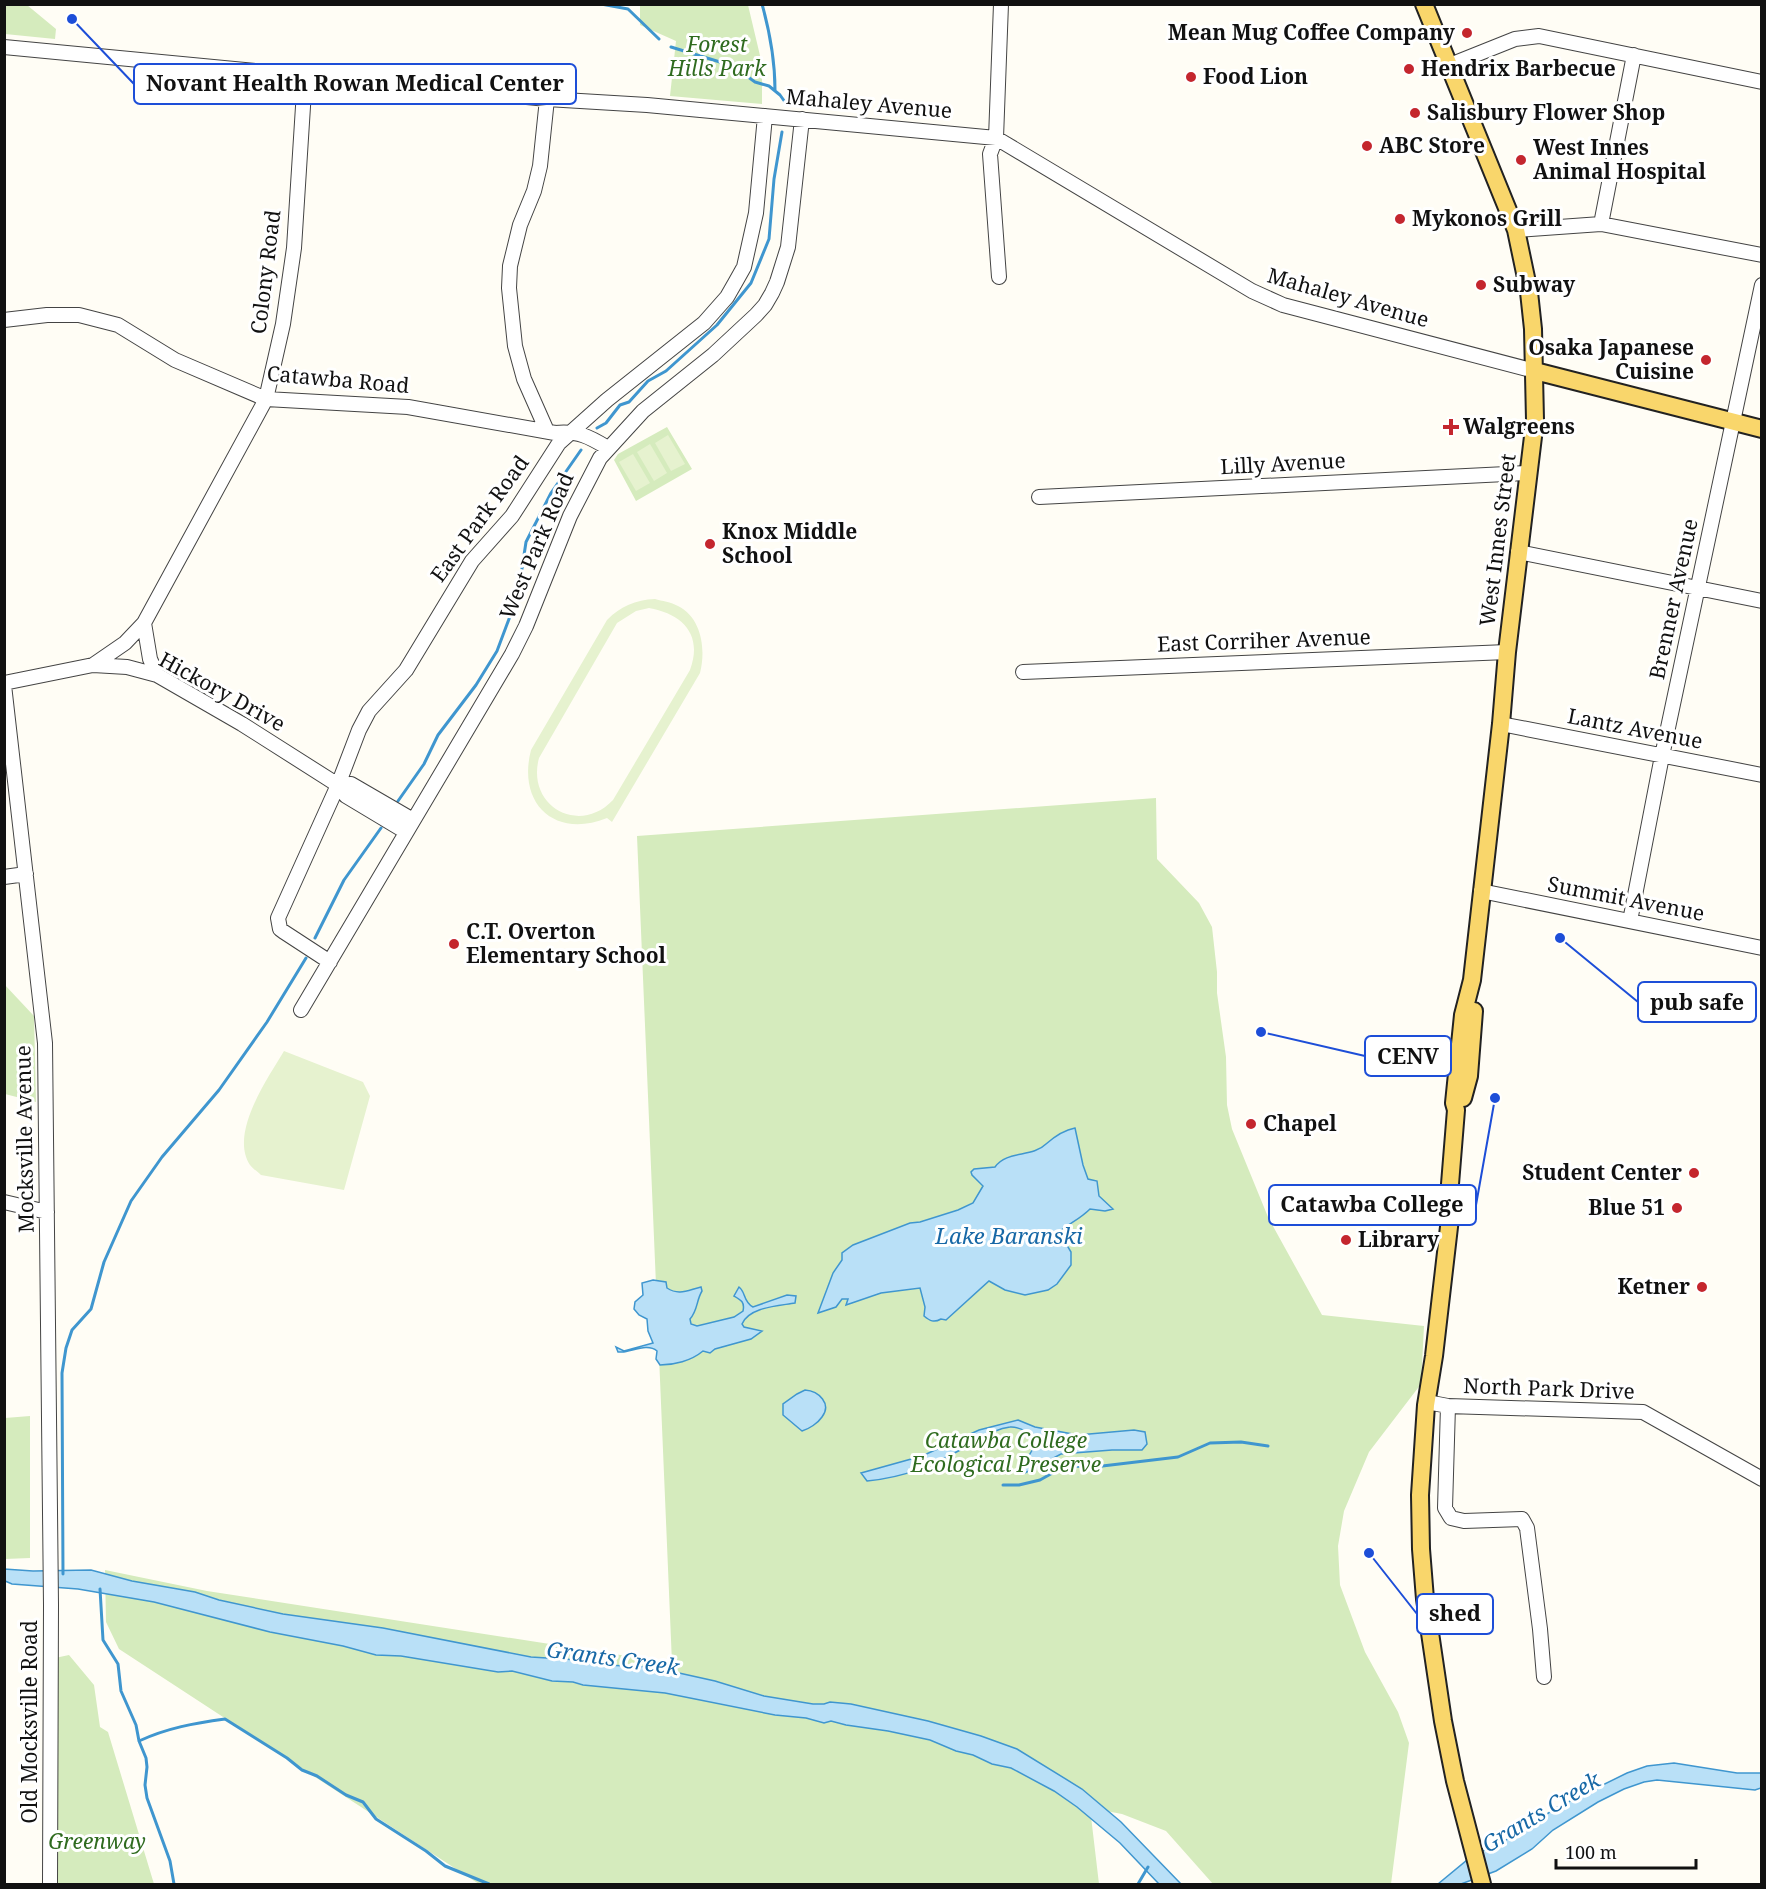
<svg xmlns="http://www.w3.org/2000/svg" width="1766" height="1889" viewBox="0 0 1766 1889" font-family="'Noto Serif',serif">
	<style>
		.green { fill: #d5ebbd }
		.pitch { fill: #e6f2cf; fill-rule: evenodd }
		.water { fill: #b9e0f7; stroke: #3f96cf; stroke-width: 1.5 }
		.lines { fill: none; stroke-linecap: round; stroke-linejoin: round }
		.stream { stroke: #3f96cf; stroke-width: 3 }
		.minor-casing { stroke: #444; stroke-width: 16 }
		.major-casing { stroke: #222; stroke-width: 20 }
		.minor { stroke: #fff; stroke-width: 14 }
		.major { stroke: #f9d66b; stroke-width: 16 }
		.poi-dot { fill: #c4262e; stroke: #fff; stroke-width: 2 }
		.labels { text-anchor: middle; stroke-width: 6; stroke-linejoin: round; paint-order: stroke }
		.poi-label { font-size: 21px; font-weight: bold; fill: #111; stroke: #fff; text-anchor: start }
		.park-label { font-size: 21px; font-style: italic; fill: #2f6b1f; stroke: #fff }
		.street-label { font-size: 21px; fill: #111; stroke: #fff }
		.water-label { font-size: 22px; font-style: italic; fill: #1768a6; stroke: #fff }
		.leader { fill: none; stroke: #1d4ed8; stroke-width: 2 }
		.callout-dot { fill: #1d4ed8; stroke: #fff; stroke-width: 2 }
		.callout { fill: #fff; stroke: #1d4ed8; stroke-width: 2 }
		.callout-label { font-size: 22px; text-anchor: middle; font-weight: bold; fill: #111 }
	</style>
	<rect width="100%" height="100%" fill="#fffdf5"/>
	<!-- green -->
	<path class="green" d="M4,5H27L56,29L55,39L5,34Z
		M640,5H748L762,64V104L670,96L676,41L640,25Z
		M667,427L692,469L636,501L614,460L618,454Z
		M1156,798L1157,859L1199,903L1212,927L1217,972V993L1226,1057L1227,1105L1232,1129L1268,1217L1322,1315L1424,1326L1421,1384L1369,1452L1344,1511L1338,1546L1340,1585L1365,1652L1398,1712L1409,1743L1391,1884H1213L1166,1831L1122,1814L1090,1808L1099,1884H479L119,1649L106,1622L105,1570L207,1591L672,1663L637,836Z
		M4,984L34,1016L36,1102L5,1094Z
		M30,1416V1558L5,1559V1418Z
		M69,1655L94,1685L100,1727L108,1732L154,1884H54L55,1658Z"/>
	<!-- pitch -->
	<path class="pitch" d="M668,435L685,464L671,471L655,443Z
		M650,444L667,473L654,481L637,452Z
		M633,454L650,483L636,491L619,462Z
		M655,599C662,601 671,602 678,606C702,618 706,650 700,673L612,822L607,818C555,839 517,804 531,750L607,620C621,606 635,600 655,599ZM649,608C683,614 703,635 690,670L613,800C579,836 526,806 539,758L617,623L636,611Z
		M284,1051L363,1082L370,1096L344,1190L261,1175C258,1172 253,1169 250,1165C229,1133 268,1078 284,1051Z"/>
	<!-- water -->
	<path class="water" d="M1075,1128L1083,1165L1088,1179L1097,1181L1099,1196L1113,1209L1105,1211L1090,1209C1080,1219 1070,1223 1059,1232L1071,1252V1265L1057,1284L1048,1290L1025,1295L1005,1290L989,1281L946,1320L941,1319C934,1323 930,1321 924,1316L925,1307L920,1288L881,1293L846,1305L848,1299H842L836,1307L818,1313L833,1273L842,1260V1253L853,1245L910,1223L920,1222L958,1210L973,1203L983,1186L972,1175L971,1172L974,1169L995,1167C1007,1150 1032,1158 1046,1144C1054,1137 1064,1130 1075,1128Z
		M653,1280L666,1282L667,1288C679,1296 688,1290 701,1287L702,1291C696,1301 698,1310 690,1319L691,1324L697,1326L734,1317L743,1311C745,1302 741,1300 734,1296L739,1287C746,1292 743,1302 753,1307L787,1295L796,1296L795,1303C778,1306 749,1307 742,1324L744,1327L762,1331L751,1339L715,1349L710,1353L703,1351C691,1361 674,1365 660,1365L656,1359L657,1351C648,1343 633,1351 622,1352H618L616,1347L624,1351L653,1343L648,1331L647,1319L639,1315L634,1309L635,1302L643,1295L642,1283Z
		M805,1390C819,1391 832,1404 822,1417C818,1423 809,1429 802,1431L783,1415V1404L797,1394Z
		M1018,1420L1035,1427L1078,1435L1134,1430L1145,1432L1147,1444L1142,1450H1112L1061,1454L1025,1473L1016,1471L1027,1459L1035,1445L1032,1434C1025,1431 1017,1426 1010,1427C993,1429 983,1439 968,1446C932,1465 908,1477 867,1481L861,1473L922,1456L979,1430Z
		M4,1569L33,1571L91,1570L132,1581L195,1592L219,1600L283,1614L383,1628L531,1657L579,1660L604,1665L652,1667L715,1681L764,1696L813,1704H824L830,1702L851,1704L928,1721L981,1736L1017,1749L1082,1789L1121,1822L1181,1884H1159L1120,1843L1077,1807L1054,1791L1011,1768L992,1764L973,1755L956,1751L930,1740L888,1731L846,1725L831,1721L824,1723L806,1718L775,1715L665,1693L583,1685L573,1682L552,1681L512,1671L498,1672L401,1656L376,1655L343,1646L270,1632L154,1602L78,1589L12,1584L5,1581Z
		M1674,1763L1737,1773H1761V1788L1755,1790L1657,1780L1644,1782L1624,1789L1598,1802L1553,1830L1532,1849L1496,1871L1461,1884H1438L1472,1856L1512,1837L1556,1808L1627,1773L1647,1766Z"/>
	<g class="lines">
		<!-- stream -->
		<path class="stream" d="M601,4L628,9L659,39
			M762,4C770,33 775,60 775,90
			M671,47L733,66L755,82L769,86L780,95L785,102
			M597,428L606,423L620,405L629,402L648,381L666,371L717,325L751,283L769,239L774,179L782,132
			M398,801L424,764L438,735L476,685L497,651L518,595L526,542L551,493L581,450
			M315,938L344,880L381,828
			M1003,1485H1019L1040,1480L1056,1471L1073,1466L1094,1467L1178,1457L1210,1443L1241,1442L1268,1446
			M63,1574L62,1373L66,1348L72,1330L91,1309L104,1262L131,1201L162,1157L219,1090L267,1022L306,958
			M100,1589L103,1640L118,1664L121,1691L136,1725L139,1741L146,1758L147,1767L145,1785L147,1798L170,1861L174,1884
			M139,1741C167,1728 195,1723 225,1719L287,1758L302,1770L317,1776L346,1795L363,1802L376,1819L426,1851L445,1866L489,1884
			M1138,1884L1148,1867"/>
		<!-- minor casing -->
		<g class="minor-casing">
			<path id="minor" d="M4,47L547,99L647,105L996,138L1252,291L1283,305L1535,371
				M1450,65L1515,39L1539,36L1762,82
				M547,99L540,166L534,191L520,225L510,266L509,288L515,346L524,379L547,431
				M1601,224L1634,55
				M1516,230L1601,224L1762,255
				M999,277L990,154L996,138L1001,4
				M4,320L47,315H79L118,325L175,360L266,399L408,407L555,433C579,431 588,436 608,448
				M1039,497L1528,473
				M1518,552L1762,601
				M144,623L150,659L157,675
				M93,665L125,643L144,623L266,399L283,324L294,248L305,75
				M1023,672L1507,652
				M4,683L93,665L127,667L157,675L242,724L338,785
				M4,685L45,1043L51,1605L50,1884
				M1501,724L1762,775
				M406,832L346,796L338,785L351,784L413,820
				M4,877L26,874
				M1481,891L1762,948
				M1630,921L1662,756L1762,285
				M330,962L284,932L280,929L278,918L338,785L359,730L369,711L406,670L472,561L512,516L559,443L607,400L704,323L727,297L735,283L744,267L756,213L765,116
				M301,1010L512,654L526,626L570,516L600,458L643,411L713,355L756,315L765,305L772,293L777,282L788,247L802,119
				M4,1202L47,1212
				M1427,1402L1448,1406L1643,1412L1762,1479
				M1448,1406L1445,1508L1451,1518L1464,1521L1522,1519L1527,1528L1540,1629L1544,1677"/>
		</g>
		<!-- major casing -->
		<g class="major-casing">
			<path id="major" d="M1424,4L1516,230L1529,292L1533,329L1535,420L1507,652L1501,724L1472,980L1463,1015L1454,1103L1456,1110L1450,1184L1452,1201L1434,1356L1426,1405L1420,1495L1421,1549L1425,1599L1443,1721L1455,1781L1482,1884
				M1535,371L1762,429
				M1463,1098L1469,1076L1474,1011"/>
		</g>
		<!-- minor -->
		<use href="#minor" class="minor"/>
		<!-- major -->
		<use href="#major" class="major"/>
	</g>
	<!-- markers -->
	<g class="poi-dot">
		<circle cx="1467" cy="33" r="6"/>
		<circle cx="1409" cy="69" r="6"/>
		<circle cx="1191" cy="77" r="6"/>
		<circle cx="1415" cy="113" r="6"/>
		<circle cx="1367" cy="146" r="6"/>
		<circle cx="1521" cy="160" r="6"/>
		<circle cx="1400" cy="219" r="6"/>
		<circle cx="1481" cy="285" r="6"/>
		<circle cx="1706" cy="360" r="6"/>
		<path d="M1448 418h6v6h6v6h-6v6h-6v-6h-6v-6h6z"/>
		<circle cx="710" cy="544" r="6"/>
		<circle cx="454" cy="944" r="6"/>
		<circle cx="1251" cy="1124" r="6"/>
		<circle cx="1694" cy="1173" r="6"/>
		<circle cx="1677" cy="1208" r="6"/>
		<circle cx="1346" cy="1240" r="6"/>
		<circle cx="1702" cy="1287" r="6"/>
	</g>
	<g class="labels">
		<!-- poi labels -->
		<g class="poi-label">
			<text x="1455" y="40" text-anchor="end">Mean Mug Coffee Company</text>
			<text x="1421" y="76">Hendrix Barbecue</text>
			<text x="1203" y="84">Food Lion</text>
			<text x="1427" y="120">Salisbury Flower Shop</text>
			<text x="1379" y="153">ABC Store</text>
			<text x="1533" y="155">West Innes<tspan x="1533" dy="24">Animal Hospital</tspan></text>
			<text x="1412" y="226">Mykonos Grill</text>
			<text x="1493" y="292">Subway</text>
			<text x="1694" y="355" text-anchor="end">Osaka Japanese<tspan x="1694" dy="24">Cuisine</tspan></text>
			<text x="1463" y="434">Walgreens</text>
			<text x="722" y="539">Knox Middle<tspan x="722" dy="24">School</tspan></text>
			<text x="466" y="939">C.T. Overton<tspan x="466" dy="24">Elementary School</tspan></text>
			<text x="1263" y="1131">Chapel</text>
			<text x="1682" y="1180" text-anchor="end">Student Center</text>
			<text x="1665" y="1215" text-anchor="end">Blue 51</text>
			<text x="1358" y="1247">Library</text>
			<text x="1690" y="1294" text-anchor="end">Ketner</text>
		</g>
		<!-- park labels -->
		<g class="park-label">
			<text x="717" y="52">Forest<tspan x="717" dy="24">Hills Park</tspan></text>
			<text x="1006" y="1448">Catawba College<tspan x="1006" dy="24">Ecological Preserve</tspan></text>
			<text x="97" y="1849">Greenway</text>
		</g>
		<!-- street labels -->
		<g class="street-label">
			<text transform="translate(869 104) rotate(5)" y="7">Mahaley Avenue</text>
			<text transform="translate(266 272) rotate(-83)" y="7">Colony Road</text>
			<text transform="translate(1348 298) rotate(16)" y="7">Mahaley Avenue</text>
			<text transform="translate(338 380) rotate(5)" y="7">Catawba Road</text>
			<text transform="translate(1283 464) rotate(-3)" y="7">Lilly Avenue</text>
			<text transform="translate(480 519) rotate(-54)" y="7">East Park Road</text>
			<text transform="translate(1498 540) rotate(-83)" y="7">West Innes Street</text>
			<text transform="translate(537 546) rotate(-67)" y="7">West Park Road</text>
			<text transform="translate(1674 599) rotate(-78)" y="7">Brenner Avenue</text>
			<text transform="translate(1264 641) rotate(-2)" y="7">East Corriher Avenue</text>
			<text transform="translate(222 692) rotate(29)" y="7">Hickory Drive</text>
			<text transform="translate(1635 729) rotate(11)" y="7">Lantz Avenue</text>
			<text transform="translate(1626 899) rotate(11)" y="7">Summit Avenue</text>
			<text transform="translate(25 1139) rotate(-91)" y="7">Mocksville Avenue</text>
			<text transform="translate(1549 1389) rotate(2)" y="7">North Park Drive</text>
			<text transform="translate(30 1722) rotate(-90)" y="7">Old Mocksville Road</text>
		</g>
		<!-- water labels -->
		<g class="water-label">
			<text x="1009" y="1244">Lake Baranski</text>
			<text transform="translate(613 1658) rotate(8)" y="8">Grants Creek</text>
			<text transform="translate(1541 1812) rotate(-31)" y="8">Grants Creek</text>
		</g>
	</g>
	<!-- callouts -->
	<path class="leader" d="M72 19L134 84M1560 938L1638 1002M1261 1032L1365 1056M1495 1098L1476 1205M1369 1553L1417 1614"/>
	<g class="callout-dot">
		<circle cx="72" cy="19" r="6"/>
		<circle cx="1560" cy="938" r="6"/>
		<circle cx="1261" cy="1032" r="6"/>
		<circle cx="1495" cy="1098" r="6"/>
		<circle cx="1369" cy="1553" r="6"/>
	</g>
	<g class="callout">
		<rect x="134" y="64" width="442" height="40" rx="6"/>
		<rect x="1638" y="982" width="118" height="40" rx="6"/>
		<rect x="1365" y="1036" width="86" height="40" rx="6"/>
		<rect x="1269" y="1185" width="207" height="40" rx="6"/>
		<rect x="1417" y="1594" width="76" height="40" rx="6"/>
	</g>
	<g class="callout-label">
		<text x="355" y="91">Novant Health Rowan Medical Center</text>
		<text x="1697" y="1010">pub safe</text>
		<text x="1408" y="1064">CENV</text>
		<text x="1372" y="1212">Catawba College</text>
		<text x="1455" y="1621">shed</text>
	</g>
	<!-- border -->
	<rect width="1766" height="1889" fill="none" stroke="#111111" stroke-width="12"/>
	<!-- scale -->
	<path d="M1556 1859v9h140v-9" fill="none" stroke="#111111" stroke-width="3"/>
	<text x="1565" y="1859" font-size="18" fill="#111111" stroke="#ffffff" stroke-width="4.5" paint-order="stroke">100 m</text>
</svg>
